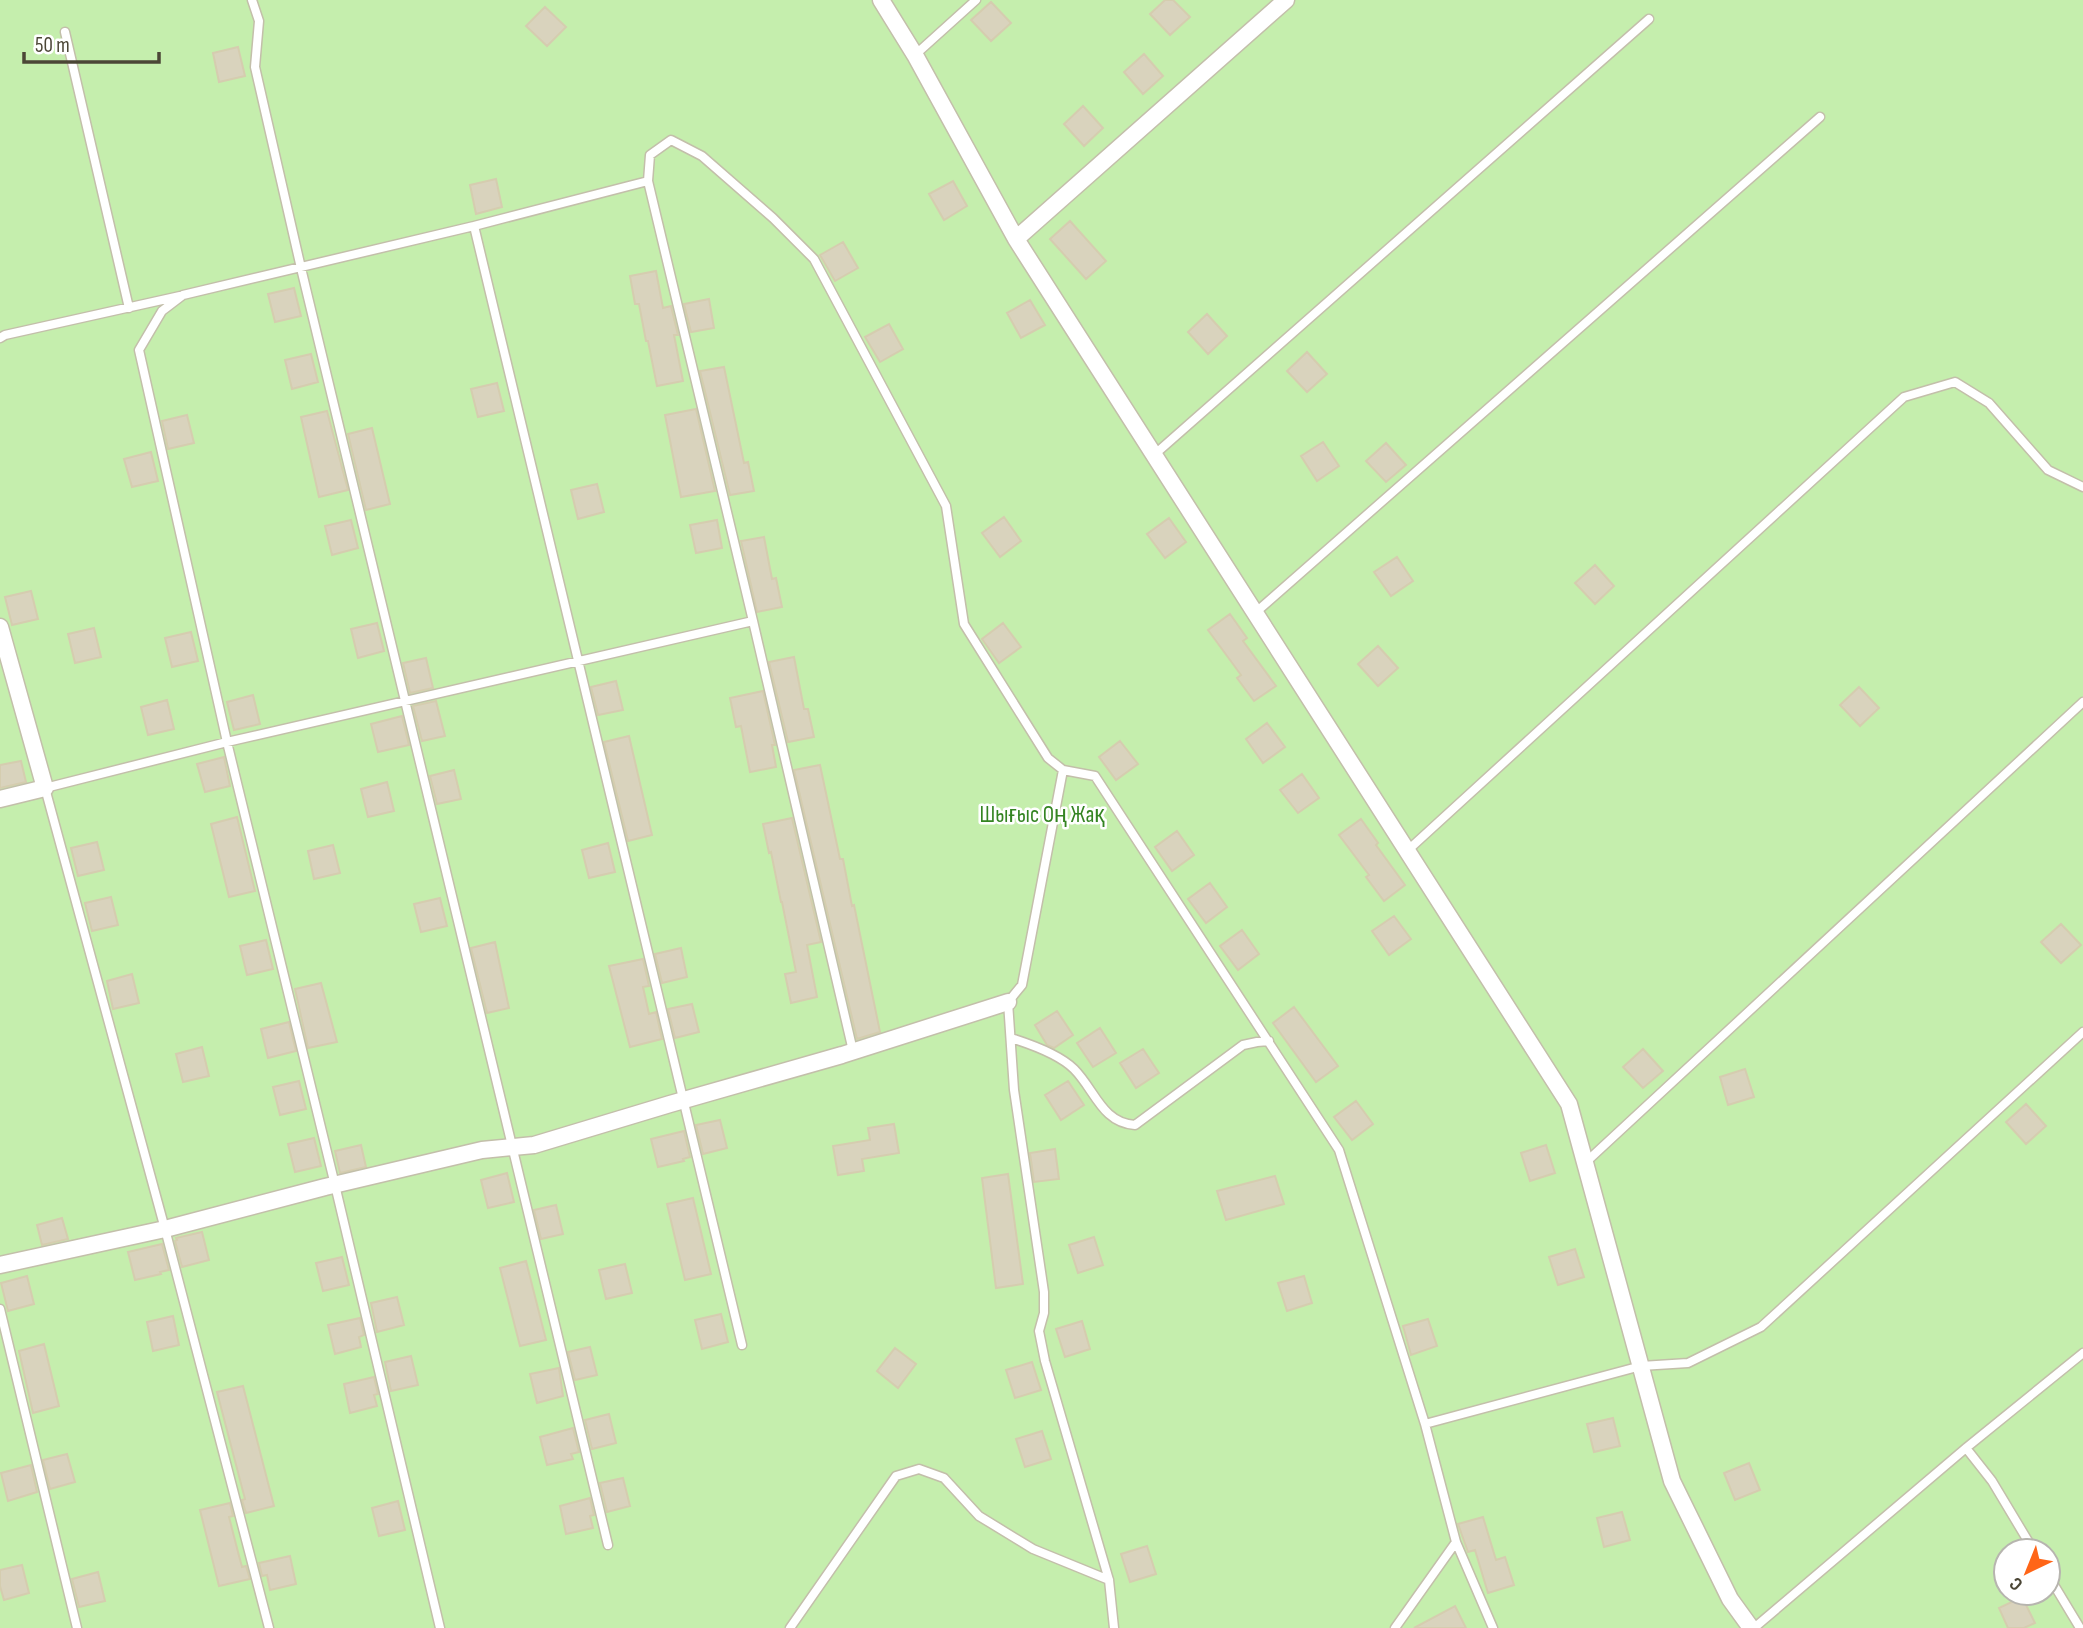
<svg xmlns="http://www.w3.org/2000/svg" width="2083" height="1628" viewBox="0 0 2083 1628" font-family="'Sofia Sans Condensed',sans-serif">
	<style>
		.green { fill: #c5eead; fill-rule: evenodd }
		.building { fill: #d9d3bd; stroke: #d5cdaf; stroke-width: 2 }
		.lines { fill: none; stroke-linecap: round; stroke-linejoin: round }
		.service-casing { stroke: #c3bfaa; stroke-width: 11 }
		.minor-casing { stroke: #c3bfaa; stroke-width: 19 }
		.service { stroke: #fff; stroke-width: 8 }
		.minor { stroke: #fff; stroke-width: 16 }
		.labels { text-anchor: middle; stroke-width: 5; stroke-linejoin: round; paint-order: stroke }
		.park-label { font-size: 23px; fill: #348422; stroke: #fff }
	</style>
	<rect width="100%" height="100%" fill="#f6f4e9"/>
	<!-- green -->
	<path class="green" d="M0,0H2083V1628H0ZM2006,1551H2048V1593H2006Z"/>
	<!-- building -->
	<path class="building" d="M1165,0H1173L1190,17L1170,35L1150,14Z
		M991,2L1011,23L991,41L971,20Z
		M545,7L566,27L547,46L526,26Z
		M238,47L245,76L219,82L213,53Z
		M1144,54L1163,76L1143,94L1124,72Z
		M1083,106L1103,128L1084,146L1064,124Z
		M496,179L502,207L476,214L470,185Z
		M953,181L967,206L944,220L929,194Z
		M1070,221L1106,261L1086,279L1050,239Z
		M843,242L858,268L835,281L820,255Z
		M656,271L663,308L671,306L678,335H674L683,381L657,386L648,341H646L639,304H635L630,276Z
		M294,288L301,316L275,322L268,294Z
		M709,299L714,328L691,332L684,304Z
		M1030,300L1045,325L1021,338L1007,313Z
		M1207,314L1227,336L1208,354L1188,332Z
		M889,324L903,349L880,362L865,337Z
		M1307,352L1327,374L1307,392L1287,371Z
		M311,354L318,382L292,389L285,360Z
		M724,367L744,463L748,462L754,491L730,495L700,371Z
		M497,383L504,411L478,417L471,389Z
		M696,409L715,491L681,497L665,415Z
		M327,411L348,490L319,497L301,417Z
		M187,415L194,443L168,449L162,421Z
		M372,428L390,504L366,510L348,434Z
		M1323,442L1339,466L1317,481L1301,456Z
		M1386,443L1406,465L1386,482L1366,461Z
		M151,452L158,481L132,487L124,459Z
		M597,484L604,512L578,519L571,490Z
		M1004,517L1021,541L1000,557L982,533Z
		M1169,518L1186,542L1165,558L1147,534Z
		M351,520L358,548L332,555L325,526Z
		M717,520L722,548L696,553L690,525Z
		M764,537L772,579L776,578L782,607L757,612L741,541Z
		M1397,557L1413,581L1391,596L1374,572Z
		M1595,565L1614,586L1595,604L1575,583Z
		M31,591L38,619L12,625L5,597Z
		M1230,614L1247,638L1243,641L1276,686L1254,701L1237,678L1241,675L1208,630Z
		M377,623L384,651L358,658L351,629Z
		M1003,623L1021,647L999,663L982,639Z
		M94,628L101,657L75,663L68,634Z
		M191,632L198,661L172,667L165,638Z
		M1378,646L1398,668L1378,686L1358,664Z
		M794,657L804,709H808L814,737L788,742L769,662Z
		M426,658L433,688L410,693L403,663Z
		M616,681L623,710L598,715L591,687Z
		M1859,687L1879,708L1860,726L1840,705Z
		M763,691L775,745H772L776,767L750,772L741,726L736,727L730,698Z
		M253,695L260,724L234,730L227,702Z
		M167,700L174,729L148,735L141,707Z
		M436,701L445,736L422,741L413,706Z
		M402,716L409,745L378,752L371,724Z
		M1267,723L1285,747L1263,763L1246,739Z
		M629,736L652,835L628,841L604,742Z
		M1120,741L1138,764L1116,780L1099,757Z
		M224,757L230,786L205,792L197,764Z
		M21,761L26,782L0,788V765Z
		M820,765L840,859H843L852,906L854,905L880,1032L857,1039L794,770Z
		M454,770L461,799L437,804L430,776Z
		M1302,774L1319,798L1298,813L1280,790Z
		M387,782L394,811L368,817L361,789Z
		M237,817L255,891L229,897L211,824Z
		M792,818L821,942L807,945L817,997L791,1003L785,974L796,972L782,902H781L771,852L769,853L763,824Z
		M1361,819L1378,843L1376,845L1405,885L1384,901L1366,877L1369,875L1339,835Z
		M1177,831L1194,855L1172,871L1155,847Z
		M97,842L104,870L78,876L71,848Z
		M608,843L615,872L589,878L582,850Z
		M333,845L340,873L314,879L308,851Z
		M1210,883L1227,907L1206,923L1188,899Z
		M111,897L118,925L92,931L85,903Z
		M440,898L447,926L421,932L414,904Z
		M1394,916L1411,939L1389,955L1372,931Z
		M2061,924L2081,945L2061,963L2041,942Z
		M1242,930L1259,954L1238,970L1220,946Z
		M266,940L273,969L247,975L240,946Z
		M495,942L509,1008L487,1013L471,948Z
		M681,948L687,977L662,983L655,954Z
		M643,959L649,986L643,987L649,1014L656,1012L662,1039L630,1047L609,966Z
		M132,974L139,1003L113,1009L107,981Z
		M321,983L337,1042L308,1048L295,989Z
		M692,1004L699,1032L675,1038L668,1009Z
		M1294,1007L1338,1066L1316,1082L1273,1023Z
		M1057,1011L1073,1035L1054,1048L1047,1045L1035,1025Z
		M289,1022L296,1051L268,1058L261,1029Z
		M1100,1028L1116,1053L1093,1067L1077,1043Z
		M202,1047L209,1076L183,1082L176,1054Z
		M1143,1049L1159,1073L1136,1088L1120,1063Z
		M1643,1049L1663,1071L1643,1088L1623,1067Z
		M1745,1069L1754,1097L1728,1105L1720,1077Z
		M299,1081L306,1109L280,1115L273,1087Z
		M1068,1081L1084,1105L1061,1120L1045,1095Z
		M1356,1101L1373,1124L1352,1140L1334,1117Z
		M2026,1104L2046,1126L2026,1144L2006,1122Z
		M720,1120L727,1148L703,1154L696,1125Z
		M894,1124L899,1153L862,1159L864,1171L838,1175L833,1146L870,1140L868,1128Z
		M684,1131L690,1157L683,1159L684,1161L658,1167L651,1139Z
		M314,1138L321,1166L295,1172L288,1144Z
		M361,1145L366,1167L340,1173L335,1151Z
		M1546,1145L1555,1173L1530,1181L1521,1153Z
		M1055,1149L1059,1179L1034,1182L1030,1153Z
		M507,1173L514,1202L488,1208L481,1180Z
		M1008,1174L1023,1284L996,1288L982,1178Z
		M1275,1176L1284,1204L1226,1220L1217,1191Z
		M693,1198L711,1274L685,1280L667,1204Z
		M556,1205L563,1234L541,1239L534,1210Z
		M62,1218L68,1239L42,1245L37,1225Z
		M202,1232L209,1260L182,1267L175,1241L177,1240L176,1238Z
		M1094,1237L1103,1265L1078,1273L1069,1245Z
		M162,1244L169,1270L160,1272L161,1274L135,1280L128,1252Z
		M1575,1249L1584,1277L1558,1285L1549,1257Z
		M342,1257L349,1285L323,1291L316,1263Z
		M526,1261L546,1340L520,1346L500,1268Z
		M625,1264L632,1293L606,1299L599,1270Z
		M27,1276L34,1304L8,1311L1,1283Z
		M1304,1276L1312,1303L1287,1311L1278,1283Z
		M397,1297L404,1325L377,1332L371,1303Z
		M721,1314L728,1342L702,1349L695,1320Z
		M173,1316L179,1345L153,1351L147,1322Z
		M360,1318L364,1335L359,1337L361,1347L335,1354L328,1325Z
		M1428,1319L1437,1346L1411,1355L1403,1326Z
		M1082,1321L1090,1349L1065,1357L1056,1329Z
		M44,1344L59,1406L33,1413L19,1351Z
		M590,1347L597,1375L575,1380L568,1352Z
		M895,1348L916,1364L898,1388L877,1371Z
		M411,1356L418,1385L391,1391L385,1362Z
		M1032,1362L1041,1390L1015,1398L1006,1370Z
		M559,1368L563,1396L537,1403L530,1374Z
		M374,1377L378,1394L374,1395L377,1406L350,1413L344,1384Z
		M243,1386L274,1506L246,1513L242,1500L245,1499L217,1392Z
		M609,1414L616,1443L592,1449L585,1420Z
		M1613,1418L1620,1446L1594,1452L1587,1424Z
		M573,1428L579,1452L571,1454L573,1459L547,1465L540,1437Z
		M1042,1431L1051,1459L1025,1467L1016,1439Z
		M67,1454L75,1482L50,1489L43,1460Z
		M1749,1463L1760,1490L1735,1500L1724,1473Z
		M31,1465L37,1492L8,1501L1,1473Z
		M623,1478L630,1506L607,1512L600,1483Z
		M590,1498L594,1515L590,1516L593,1528L566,1534L560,1506Z
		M398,1501L405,1530L379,1536L372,1508Z
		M230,1503L233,1516L229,1517L238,1552L242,1567L246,1566L250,1579L219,1586L200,1510Z
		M1622,1512L1630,1540L1604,1547L1597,1518Z
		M1483,1517L1496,1560L1505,1557L1514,1585L1488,1593L1475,1550L1468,1552L1458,1524Z
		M1147,1546L1156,1574L1130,1582L1121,1554Z
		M290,1556L296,1584L270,1590L267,1575L262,1576L259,1563Z
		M22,1565L29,1593L4,1600L0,1586V1570Z
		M98,1572L105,1601L79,1607L72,1579Z
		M2022,1597L2035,1623L2024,1628H2008L1999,1608Z
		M1455,1606L1466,1628H1414Z"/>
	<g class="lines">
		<!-- service casing -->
		<g class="service-casing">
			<path id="service" d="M252,0L259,21L255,67L301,268L608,1545
				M65,32L129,308
				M915,55L976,0
				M474,226L742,1345
				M0,338L5,335L180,296
				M1154,455L1649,19
				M1255,613L1820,117
				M1063,770L1022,985L1008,1002L1014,1090L1044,1292V1313L1039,1331L1045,1361L1109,1580L1114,1628
				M1407,851L1904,397L1955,382L1989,403L2048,470L2083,487
				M1011,1038C1030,1044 1060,1055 1074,1069C1095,1090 1102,1123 1135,1125L1243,1045L1257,1042L1269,1041
				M853,1051L753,621L648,181L650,155L671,140L702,156L773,218L814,259L946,506L964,624L1048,758L1063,770L1095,776L1339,1150L1425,1424L1456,1542L1493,1628
				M1585,1163L2083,702
				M0,1309L77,1628
				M1425,1424L1641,1366L1688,1363L1761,1327L2083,1032
				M1966,1448L1992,1481L2034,1551
				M2048,1575L2080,1628
				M269,1628L165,1229L45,788L227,742L753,621
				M440,1628L335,1185L227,742L139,350L162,311L183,295L474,226L648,181
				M790,1628L896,1476L919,1469L944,1478L979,1516L1033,1549L1109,1580
				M1395,1628L1456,1542
				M1754,1628L1966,1448L2083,1353"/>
		</g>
		<!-- minor casing -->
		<g class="minor-casing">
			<path id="minor" d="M881,0L915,55L1016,239L1569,1104L1672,1481L1730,1599L1751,1628
				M1016,239L1286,0
				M0,627L45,788L0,799
				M0,1265L165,1229L325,1187L482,1150L534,1145L670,1104L842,1055L1008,1002"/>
		</g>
		<!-- service -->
		<use href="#service" class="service"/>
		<!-- minor -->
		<use href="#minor" class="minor"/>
	</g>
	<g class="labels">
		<!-- park labels -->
		<g class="park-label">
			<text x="1042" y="822">Шығыс Оң Жақ</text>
		</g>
	</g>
	<!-- north arrow -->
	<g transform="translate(2027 1572) rotate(223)"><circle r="33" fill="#ffffff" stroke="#b7b5af" stroke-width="2"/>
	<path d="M0-5L12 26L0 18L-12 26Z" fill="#ff6517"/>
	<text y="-10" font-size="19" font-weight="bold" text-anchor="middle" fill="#4b4636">С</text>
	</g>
	<!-- scale -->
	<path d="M24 52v10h135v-10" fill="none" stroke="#4b4636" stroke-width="3.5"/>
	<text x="35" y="52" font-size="21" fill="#4b4636" stroke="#ffffff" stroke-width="5" paint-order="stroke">50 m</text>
</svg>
